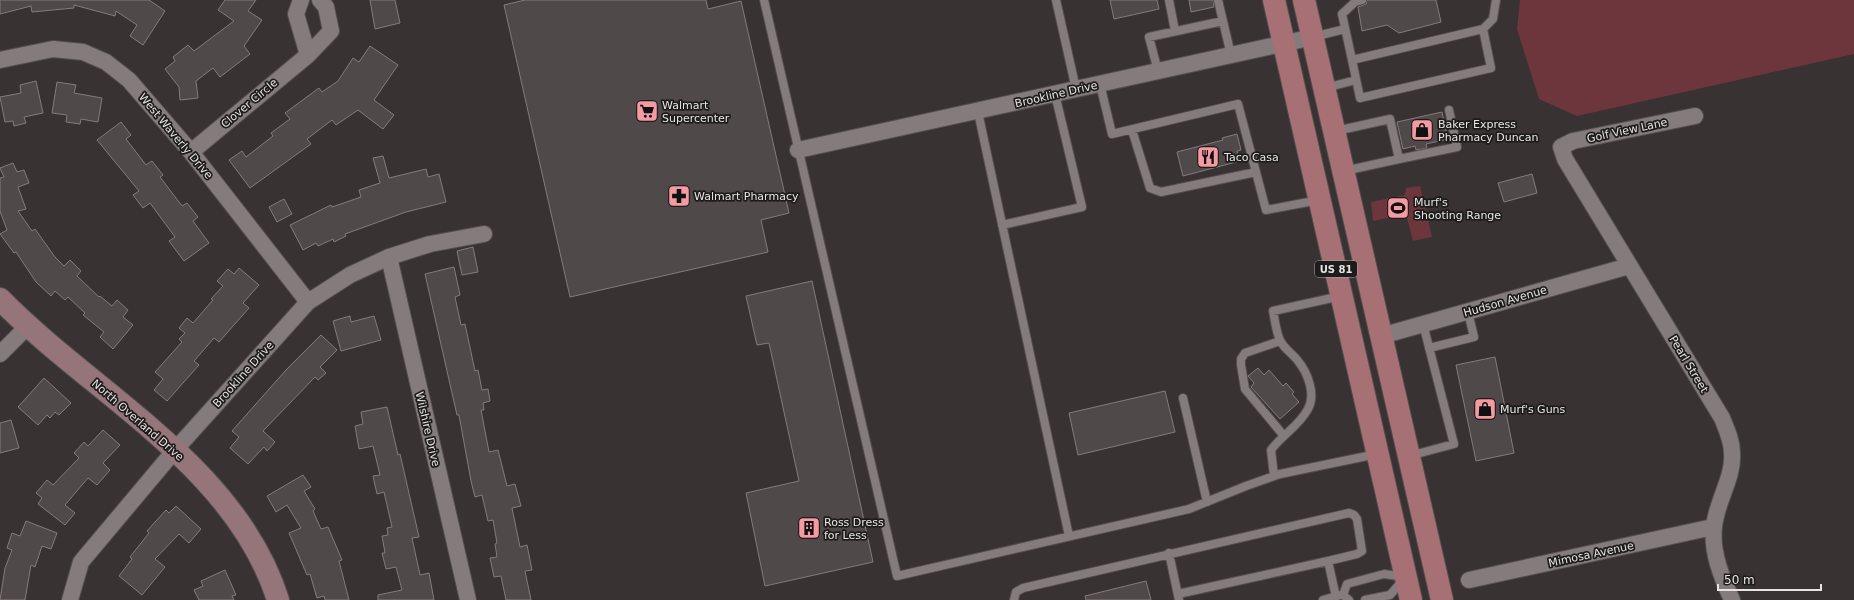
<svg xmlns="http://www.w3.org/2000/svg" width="1854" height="600" viewBox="0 0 1854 600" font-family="'DejaVu Sans',sans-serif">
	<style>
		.green { fill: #6d363c }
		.building { fill: #504949; stroke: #847c7c }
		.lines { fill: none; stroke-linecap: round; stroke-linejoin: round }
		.lane-casing { stroke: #544f4f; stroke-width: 10 }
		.street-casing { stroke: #544f4f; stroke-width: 18 }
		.secondary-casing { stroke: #544f4f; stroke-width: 24 }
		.primary-casing { stroke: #544f4f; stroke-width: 24 }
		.lane { stroke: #837b7c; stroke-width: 8 }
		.street { stroke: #837b7c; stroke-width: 16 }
		.secondary { stroke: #957579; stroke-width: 22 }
		.primary { stroke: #a77075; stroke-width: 22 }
		.labels { text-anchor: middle; stroke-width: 3.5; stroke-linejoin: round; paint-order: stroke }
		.shield { fill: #1e1b1b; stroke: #aba8a8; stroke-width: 1 }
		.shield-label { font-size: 10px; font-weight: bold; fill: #e8e4e4 }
		.street-label { font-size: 11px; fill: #e8e4e4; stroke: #1e1b1b }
		.poi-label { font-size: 11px; fill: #e8e4e4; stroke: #1e1b1b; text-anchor: start }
	</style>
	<rect width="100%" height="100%" fill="#393232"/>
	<!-- green -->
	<path class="green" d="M1520,0H1854V54L1577,116L1539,99L1517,29Z
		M1420,186L1432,237L1413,241L1406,214L1373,221L1371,202L1405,195L1406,188Z"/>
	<!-- building -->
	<path class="building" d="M0,0H149L165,11L143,45L130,36L137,25L116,11L115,16L74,5V8L32,12L31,6L0,14Z
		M225,0H256L248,11L262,20L244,46L250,54L220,77L213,68L196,81L198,98L180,100L179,87L165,69L175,61L173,57L188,45L194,51L234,21L218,10Z
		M370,0H395L400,23L375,29Z
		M525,0H706L708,9L741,1L789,213L761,220L768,252L570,297L504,5Z
		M1110,0H1157L1159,9L1114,19Z
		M1189,0H1213L1214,7L1191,12Z
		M1367,0H1436L1441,22L1399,33L1387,25L1362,31L1358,7L1366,4Z
		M370,46L398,65L374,100L394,115L383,129L358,110L336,125L332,120L307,139L311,144L250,188L229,160L242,151L246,157L273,136L271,133L290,119L285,113L319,88L322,92L338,81L353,58L359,62Z
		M36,81L43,113L24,117L26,123L14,126L13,121L5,122L0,97L21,93L20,85Z
		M57,82L76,85L74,93L102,98L98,122L81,119L80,124L66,122L67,115L52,113Z
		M1442,112L1448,139L1426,144L1427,148L1416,150L1415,146L1403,149L1397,122Z
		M121,122L131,135L126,139L146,165L152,161L163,175L160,177L182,206L187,203L198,217L193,221L209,243L184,261L169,241L175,237L150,203L143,208L133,195L139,191L97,140Z
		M1237,134L1241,150L1237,151L1240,161L1183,176L1177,152L1223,140L1222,138Z
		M383,156L389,178L426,169L428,177L439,174L446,202L406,212L345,234L346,236L334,242L333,239L318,246L316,243L303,250L290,225L331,205L332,207L361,197L359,190L380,183L373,158Z
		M13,163L17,172L24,170L29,183L18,187L26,209L18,211L32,231L35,229L55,257L64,266L70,260L81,271L77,276L99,297L100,296L112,306L117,300L128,310L123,317L133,325L113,349L100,337L104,332L83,315L85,313L68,297L65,300L55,291L51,296L36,282L16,252L14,253L0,234L7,230L0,211V178L4,177L0,168Z
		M1532,174L1537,193L1504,202L1498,183Z
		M284,199L292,214L277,222L269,207Z
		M473,247L478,272L462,275L457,251Z
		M454,267L460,295L455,297L461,325L465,324L475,371L478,370L482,390L488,389L490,401L483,403L484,410H481L489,452L498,450L507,486L515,484L521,506L512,508L520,547L527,545L532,570L525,571L531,600H506L501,576L494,577L490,558L497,557L495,544L497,543L493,520L488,521L482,495L475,497L471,481L459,415H457L425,274Z
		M239,268L259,285L243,303L249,308L219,342L214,338L194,361L199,365L167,401L154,390L163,379L155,372L182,342L179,339L185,333L179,328L187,318L193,323L213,300L211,299L223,286L217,281L228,269L234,274Z
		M812,281L873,562L765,586L746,493L799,481L769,343L757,345L746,296Z
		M350,316L351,322L374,316L381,340L341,351L333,321Z
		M321,335L337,350L320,367L326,373L318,380L315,377L263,431L275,442L267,451L264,447L248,464L230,448L239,437L232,431L286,370Z
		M1495,357L1514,453L1476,461L1456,365Z
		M1258,368L1264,375L1269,370L1283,386L1286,383L1294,392L1292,394L1299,402L1280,419L1251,387L1254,383L1248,376Z
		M44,378L71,403L59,415L55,412L50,418L47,415L38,425L18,407Z
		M1165,391L1175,432L1078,455L1069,413Z
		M387,407L398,455L400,454L419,537L412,538L420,575L429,573L434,600H378V595L402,590L396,567L386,569L382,553H385L382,536L388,535L387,528L392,527L384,492L377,494L373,476L380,475L373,446L359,449L355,426L363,424L361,412Z
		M11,420L19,448L0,453V423Z
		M103,430L120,445L103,463L110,470L97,485L88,478L65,505L75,513L65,525L38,504L42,498L36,493L47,480L53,485L79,458L74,453L84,442L88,446Z
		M303,475L311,487L304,491L315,509L313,511L321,529L328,527L342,560L339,561L349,600H325L324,596L317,598L310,574L307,575L289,533L301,528L287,505L276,512L267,496Z
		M176,506L201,529L189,543L179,534L155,559L165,567L142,595L119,576L132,559L130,557L149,533L147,531L166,510L169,513Z
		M26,521L57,533L51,549L42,546L35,567L31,565L25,600H0L5,568L12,550L7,548L12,533L20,536Z
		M225,570L236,595L232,596L234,600H199L194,590L203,586L201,581Z
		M1146,581L1151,600H1086L1085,596Z"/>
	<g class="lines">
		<!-- lane casing -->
		<g class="lane-casing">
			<path id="lane" d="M764,0L897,576L1189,509L1246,486L1280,474L1377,454
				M1056,0L1076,89
				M1169,0L1175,31
				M1218,0L1231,55
				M1362,0L1355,2L1342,14L1352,60L1483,29L1493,19L1496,0
				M1313,37L1345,29
				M1352,60L1360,98L1491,68L1483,29
				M1158,71L1149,37L1223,21
				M1100,84L1112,134L1238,104L1266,210L1319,200
				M1325,88L1356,80
				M978,112L1069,536
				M1132,130L1150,188L1161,192L1256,172
				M1336,131L1390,119L1399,159L1344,171
				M1399,159L1457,147L1449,110
				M1002,225L1082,207L1055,94
				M1280,341L1245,353L1241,359V365L1245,389L1284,436
				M1429,348L1474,337L1468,312
				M1183,398L1207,502
				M1409,456L1454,444L1423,324
				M1274,476L1271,450C1282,435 1299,426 1308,409C1316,395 1308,373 1298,361C1293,354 1283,348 1280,340C1276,332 1275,320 1273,311L1341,296
				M1169,553L1179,600
				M1178,594L1328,561
				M1343,595L1347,584L1384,574L1405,577
				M1343,595L1349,600
				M1014,600L1016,592L1023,588L1349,513L1354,515L1357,519L1362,551L1357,554L1328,561L1336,597
				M1323,600L1340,595
				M1365,600L1390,595L1404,579"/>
		</g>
		<!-- street casing -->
		<g class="street-casing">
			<path id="street" d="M301,0L296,14L308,55L331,31L326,7L320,0
				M0,60L53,49L83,52L106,62L129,80L191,152L308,302
				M1695,116L1573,141L1561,147L1565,159L1722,418C1727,430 1732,441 1732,453C1734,478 1716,502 1714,527C1711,552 1722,578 1732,600
				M798,150L1313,37
				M191,152L308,55
				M389,257L468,600
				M1381,336L1629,266
				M0,354L27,327
				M1469,580L1713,527
				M70,600L81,562L175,450L308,302L350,275L389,257L430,244L484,234"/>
		</g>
		<!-- secondary casing -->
		<g class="secondary-casing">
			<path id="secondary" d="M0,299C93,394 236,466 278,600"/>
		</g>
		<!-- primary casing -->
		<g class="primary-casing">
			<path id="primary" d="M1274,0L1411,600
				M1304,0L1442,600"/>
		</g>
		<!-- lane -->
		<use href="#lane" class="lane"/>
		<!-- street -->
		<use href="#street" class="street"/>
		<!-- secondary -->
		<use href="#secondary" class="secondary"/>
		<!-- primary -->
		<use href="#primary" class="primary"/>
	</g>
	<!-- icons -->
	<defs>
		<g id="supermarket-square" transform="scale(1.15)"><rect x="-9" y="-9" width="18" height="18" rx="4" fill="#f49aa2" stroke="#1e1b1b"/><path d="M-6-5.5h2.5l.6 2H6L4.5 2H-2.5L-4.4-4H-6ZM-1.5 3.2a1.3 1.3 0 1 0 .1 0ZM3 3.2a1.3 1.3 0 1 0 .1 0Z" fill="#111"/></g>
		<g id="shop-square" transform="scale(1.15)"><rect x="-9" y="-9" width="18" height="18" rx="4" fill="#f49aa2" stroke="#1e1b1b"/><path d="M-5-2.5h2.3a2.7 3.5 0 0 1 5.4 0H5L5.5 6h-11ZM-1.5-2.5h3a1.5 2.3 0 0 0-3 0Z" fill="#111"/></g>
		<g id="restaurant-square" transform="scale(1.15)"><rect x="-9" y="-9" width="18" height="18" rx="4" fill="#f49aa2" stroke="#1e1b1b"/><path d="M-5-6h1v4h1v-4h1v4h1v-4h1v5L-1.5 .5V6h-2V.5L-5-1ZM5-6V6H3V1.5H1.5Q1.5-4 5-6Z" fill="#111"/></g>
		<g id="pharmacy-square" transform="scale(1.15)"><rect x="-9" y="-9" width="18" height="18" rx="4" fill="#f49aa2" stroke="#1e1b1b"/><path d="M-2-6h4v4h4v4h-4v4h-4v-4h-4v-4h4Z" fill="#111"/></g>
		<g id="stadium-square" transform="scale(1.15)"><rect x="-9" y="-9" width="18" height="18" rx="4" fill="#f49aa2" stroke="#1e1b1b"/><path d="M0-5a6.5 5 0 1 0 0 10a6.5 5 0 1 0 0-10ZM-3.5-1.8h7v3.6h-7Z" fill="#111"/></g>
		<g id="building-square" transform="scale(1.15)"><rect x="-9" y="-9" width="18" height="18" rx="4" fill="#f49aa2" stroke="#1e1b1b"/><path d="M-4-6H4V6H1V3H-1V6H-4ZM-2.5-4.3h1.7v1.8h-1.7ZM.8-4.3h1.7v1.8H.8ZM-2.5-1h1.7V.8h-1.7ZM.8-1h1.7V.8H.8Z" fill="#111"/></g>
	</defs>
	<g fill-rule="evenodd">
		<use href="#supermarket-square" x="647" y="111"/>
		<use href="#shop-square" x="1422" y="130"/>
		<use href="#restaurant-square" x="1208" y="157"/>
		<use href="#pharmacy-square" x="679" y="196"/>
		<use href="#stadium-square" x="1398" y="208"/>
		<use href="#shop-square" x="1485" y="409"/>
		<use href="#building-square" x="809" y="528"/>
	</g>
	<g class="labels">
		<!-- shield labels -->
		<rect class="shield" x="1315" y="261" width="42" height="16" rx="3"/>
		<g class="shield-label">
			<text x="1336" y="273">US 81</text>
		</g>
		<!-- street labels -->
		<g class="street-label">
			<text transform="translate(1056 94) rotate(-13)" y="4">Brookline Drive</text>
			<text transform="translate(249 103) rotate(-40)" y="4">Clover Circle</text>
			<text transform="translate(1627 130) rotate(-12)" y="4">Golf View Lane</text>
			<text transform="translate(176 136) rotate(50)" y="4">West Waverly Drive</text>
			<text transform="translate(1505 301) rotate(-16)" y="4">Hudson Avenue</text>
			<text transform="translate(1689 364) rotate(59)" y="4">Pearl Street</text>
			<text transform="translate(243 374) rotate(-48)" y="4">Brookline Drive</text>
			<text transform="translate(138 420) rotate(41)" y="4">North Overland Drive</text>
			<text transform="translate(428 429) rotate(77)" y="4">Wilshire Drive</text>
			<text transform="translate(1591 554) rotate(-12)" y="4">Mimosa Avenue</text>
		</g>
		<!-- poi labels -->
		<g class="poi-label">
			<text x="662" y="109">Walmart<tspan x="662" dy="13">Supercenter</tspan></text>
			<text x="1438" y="128">Baker Express<tspan x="1438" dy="13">Pharmacy Duncan</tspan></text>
			<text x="1224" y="161">Taco Casa</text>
			<text x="694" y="200">Walmart Pharmacy</text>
			<text x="1414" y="206">Murf's<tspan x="1414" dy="13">Shooting Range</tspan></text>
			<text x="1500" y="413">Murf's Guns</text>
			<text x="824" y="526">Ross Dress<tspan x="824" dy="13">for Less</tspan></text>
		</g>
	</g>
	<!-- scale -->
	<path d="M1718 584v6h103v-6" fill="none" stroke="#e8e4e4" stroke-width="2"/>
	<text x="1724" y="584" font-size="12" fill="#e8e4e4" stroke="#1e1b1b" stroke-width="3" paint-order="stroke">50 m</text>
</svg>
